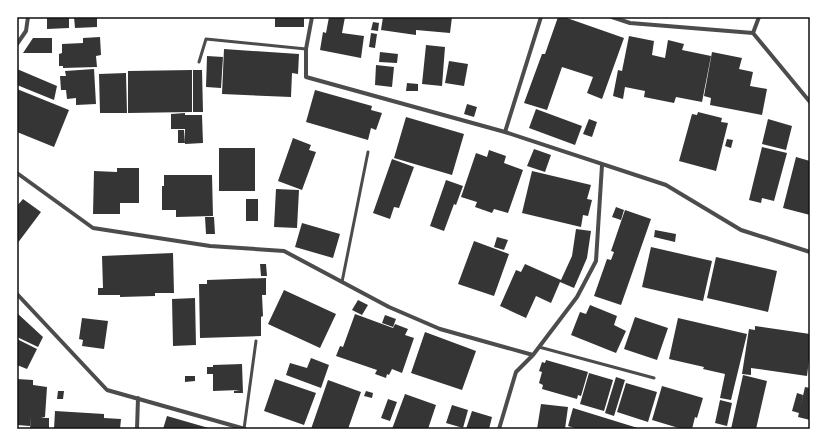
<svg xmlns="http://www.w3.org/2000/svg" width="827" height="446" viewBox="0 0 827 446" font-family="'PT Serif',serif">
	<style>
		.building { fill: #353535 }
		.lines { fill: none; stroke-linecap: round; stroke-linejoin: round }
		.service { stroke: #4c4c4c; stroke-width: 3 }
		.minor { stroke: #4c4c4c; stroke-width: 4 }
		.neatline { fill: none; stroke: #111; stroke-width: 1.5 }
	</style>
	<rect width="100%" height="100%" fill="#fff"/>
	<!-- building -->
	<path class="building" d="M47,17H69V28L47,29Z
		M74,17H97V27L75,28Z
		M275,17H304V27H275Z
		M329,17H345L342,33L364,36L361,58L320,50L323,32L326,33Z
		M383,17H452L450,33L416,30V35L381,30Z
		M558,17H564L624,38L602,99L587,93L593,77L562,67L547,110L524,103L542,54H545Z
		M373,22L379,23L378,31L371,30Z
		M371,33L377,34L375,48L369,47Z
		M629,36L654,41L652,55L665,58L668,40L684,44L682,50L711,56L702,102L676,97L674,103L644,97L645,91L625,87L623,99L613,96L618,70L622,71Z
		M100,37L101,55L96,56L97,67L63,68V66H59V54L62,53V44L83,43V38Z
		M33,38H52V53H23Z
		M426,45L445,47L442,86L422,84Z
		M224,49L299,54L298,74L292,73L291,97L222,94Z
		M380,52L398,54L397,63L379,62Z
		M712,52L742,58L739,69L753,72L750,86L767,89L762,115L710,105L711,98L704,96Z
		M207,56L223,57L221,88L206,87Z
		M449,61L468,64L464,86L445,83Z
		M376,65L394,67L392,87L375,85Z
		M17,69L57,86L54,100L17,85Z
		M94,69L96,104L76,105V98L67,99L66,90H61L60,76H66L65,71Z
		M192,70V112L128,113V71Z
		M193,70H202L203,112H193Z
		M126,73L127,113H100L99,74Z
		M407,83L418,84V91H406Z
		M17,89L69,110L54,147L17,132Z
		M315,90L372,106L371,110L382,113L376,130L371,128L368,140L306,122Z
		M467,104L477,107L474,117L464,114Z
		M536,109L582,126L575,145L529,128Z
		M698,112L722,118L721,122L728,123L716,171L679,161L692,114L697,115Z
		M185,113V115H202L203,143L185,144V129H171V114Z
		M406,117L464,134L452,175L394,158Z
		M589,119L597,122L592,137L583,134Z
		M768,119L792,126L786,150L762,144Z
		M178,130H184L185,143H178Z
		M293,138L311,145L309,150L316,152L302,190L278,181Z
		M727,139L733,140L731,148L725,146Z
		M762,147L787,153L774,201L762,198L761,203L749,200Z
		M219,148H255V191H219Z
		M534,149L551,155L545,172L527,166Z
		M489,150L506,156L504,163L523,170L508,213L494,209L492,213L475,207L477,202L461,197L476,153L487,157Z
		M796,157L810,161V215L783,208Z
		M392,159L414,167L399,208L394,207L390,219L373,213Z
		M117,168H139V203H120V214H93L94,171L117,172Z
		M532,171L591,185L587,199L592,200L588,216L583,215L581,227L522,213Z
		M164,175H212L213,216L176,217V210H162V186H164Z
		M446,180L463,186L456,205L454,204L444,231L430,226Z
		M276,189L299,190L297,228L274,227Z
		M23,199L41,212L17,244V206Z
		M246,199H258V221H246Z
		M616,207L624,210L621,220L612,217Z
		M625,210L651,219L621,305L594,296L607,259L611,260L614,252L611,251Z
		M205,217H214L215,234H206Z
		M302,223L340,234L333,258L295,247Z
		M576,229L591,231L587,258L574,288L560,282L551,303L536,296L526,318L500,306L516,270L521,272L525,264L561,280L572,256Z
		M655,230L676,234L675,242L654,237Z
		M497,237L508,240L504,250L494,247Z
		M474,241L509,254L494,296L458,284Z
		M651,247L712,261L703,301L642,287Z
		M173,253L174,293H155V296L120,297V295H98V288H103L102,256Z
		M716,257L777,271L768,312L707,298Z
		M260,264H266L267,276H261Z
		M266,278V295H262L263,316L261,317V336L200,338L199,284H207V280Z
		M284,290L336,314L320,348L268,324Z
		M195,298L196,345L173,346L172,299Z
		M358,300L368,305L362,315L352,310Z
		M590,305L617,316L614,325L626,331L616,353L571,335L580,312L586,314Z
		M17,313L43,337L38,347L17,337Z
		M355,314L393,328L395,324L408,329L405,335L414,338L402,373L392,369L389,375L387,374L386,378L375,374L377,370L336,356L340,346L343,347Z
		M385,315L396,319L393,327L382,323Z
		M635,317L668,328L657,360L624,349Z
		M82,318L108,321L104,349L82,346L83,340L79,339Z
		M678,318L747,334L731,400L720,398L725,374L703,369L704,367L669,359Z
		M755,326L810,334V352L807,376L751,368V375L742,374L749,329L755,330Z
		M425,332L476,351L462,390L411,373Z
		M17,339L37,349L27,369L17,365Z
		M311,358L329,365L321,388L286,375L290,363L307,368Z
		M546,360L588,372L581,396L578,395L577,399L542,389L543,385L539,383L542,372L539,371L542,362L545,363Z
		M242,364L243,393H234V391L240,390L213,391V374H207V367H213V365Z
		M589,373L613,380L604,411L580,404Z
		M743,375L767,381L756,429H731Z
		M185,376H195V381L185,382Z
		M616,377L625,380L614,416L605,413Z
		M17,379L33,380V385L47,387L45,417L41,418H49V429H30L31,416L30,426L17,425Z
		M275,379L316,393L304,425L264,411Z
		M328,380L361,392L348,429H311Z
		M626,383L657,392L648,422L617,412Z
		M662,386L703,398L697,418L695,417L692,429H682L652,420Z
		M805,387L810,388V420L798,417Z
		M58,391H64L63,399H57Z
		M366,391L373,393L372,398L364,396Z
		M797,393L803,395L799,413L792,411Z
		M405,394L436,405L428,429H392Z
		M388,399L397,402L390,421L381,418Z
		M720,400L732,403L727,426L715,423Z
		M541,404L568,407L565,429H537Z
		M452,405L468,410L463,428L446,423Z
		M573,408L641,429H578L568,426Z
		M55,411L104,414V418L121,419L120,429H54Z
		M472,411L492,417L489,429H466Z
		M167,416L212,429H163Z"/>
	<g class="lines">
		<!-- service -->
		<path class="service" d="M199,62L206,39L306,49
			M342,282L368,152
			M539,347L654,378
			M244,429L256,341"/>
		<!-- minor -->
		<path class="minor" d="M312,17L306,49V77L505,132L666,185L741,230L810,252
			M612,17L630,23L753,33L810,102
			M753,33L759,17
			M17,44L26,31L28,17
			M505,132L541,17
			M17,173L93,228L210,246L284,251L389,307L440,329L533,355
			M17,294L107,390L245,429
			M137,429L138,398
			M499,429L516,372L533,355L577,297L596,261L602,165"/>
	</g>
	<!-- border -->
	<rect width="827" height="446" fill="none" stroke="#ffffff" stroke-width="36"/>
	<rect x="18" y="18" width="791" height="410" class="neatline"/>
</svg>
